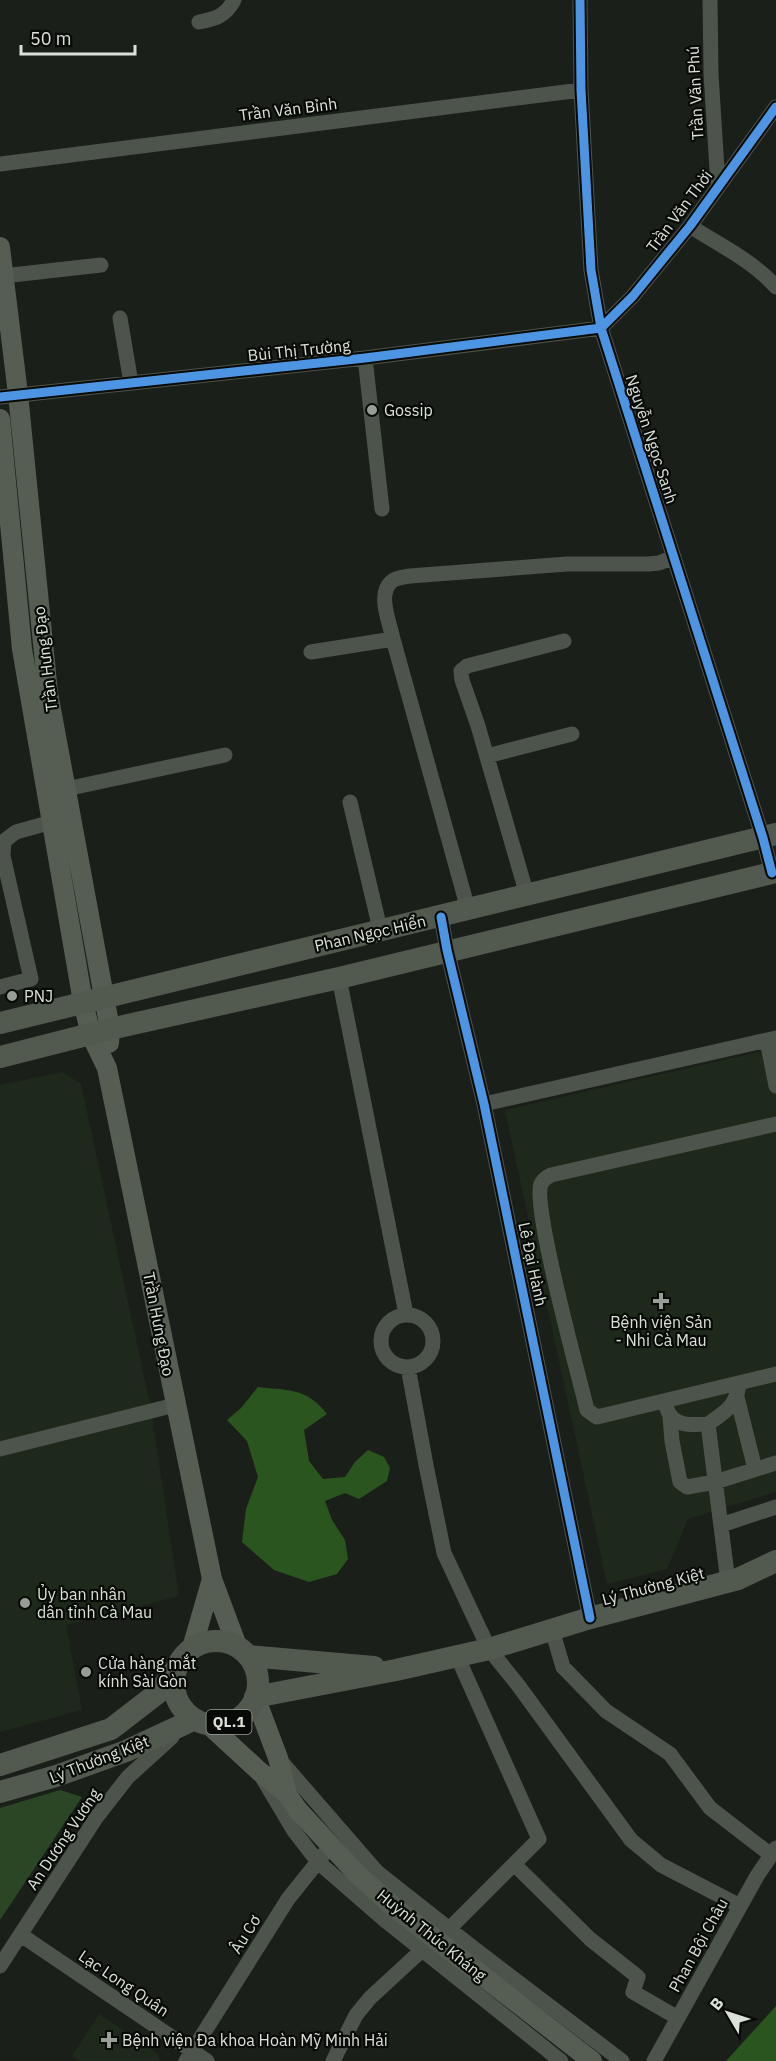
<svg xmlns="http://www.w3.org/2000/svg" width="776" height="2061" viewBox="0 0 776 2061" font-family="'IBM Plex Sans',sans-serif">
	<style>
		.built { fill: #1e291b }
		.green { fill: #2b4624 }
		.water { fill: #2b551e }
		.lines { fill: none; stroke-linecap: round; stroke-linejoin: round }
		.minor { stroke: #4d544b; stroke-width: 15 }
		.major { stroke: #565e53; stroke-width: 20 }
		.highway { stroke: #525a50; stroke-width: 22 }
		.major-bridge { stroke: #565e53; stroke-width: 20 }
		.cycleway-casing { stroke: #070a06; stroke-width: 13 }
		.cycleway { stroke: #4d94e3; stroke-width: 9 }
		.poi-dot { fill: #989d96; stroke: #070a06; stroke-width: 2 }
		.labels { text-anchor: middle; stroke-width: 4.5; stroke-linejoin: round; paint-order: stroke }
		.shield { fill: #070a06; stroke: #9ba09a; stroke-width: 1.5 }
		.shield-label { font-size: 15px; font-weight: bold; fill: #dbe1d9 }
		.street-label { font-size: 16px; fill: #dbe1d9; stroke: #070a06 }
		.poi-label { font-size: 16px; fill: #dbe1d9; stroke: #070a06; text-anchor: start }
	</style>
	<rect width="100%" height="100%" fill="#1b1f1a"/>
	<!-- built -->
	<path class="built" d="M776,1048V1492L688,1519L667,1569L607,1584L505,1110Z
		M63,1072L81,1084L150,1404L179,1596L66,1625L82,1710L0,1732V1085Z
		M99,2014L158,2054L159,2061H79L72,2056Z"/>
	<!-- green -->
	<path class="green" d="M60,1790L82,1797L0,1920V1808Z"/>
	<!-- water -->
	<path class="water" d="M258,1387C289,1391 306,1387 327,1414L304,1430L309,1461L323,1479L345,1477L355,1462L368,1450L384,1457L390,1468L387,1481L359,1499L345,1493L325,1501L332,1520L345,1540L348,1559L337,1574L309,1582L274,1570L242,1542L246,1509L258,1477L247,1441L227,1420L241,1408Z
		M776,2006V2061H726Z"/>
	<g class="lines">
		<!-- minor -->
		<path class="minor" d="M580,0L581,90L591,270L601,328L763,838L772,873
			M710,0L711,74L718,185
			M199,22C215,19 226,16 234,0
			M0,164L581,90
			M690,226C719,245 752,260 776,287
			M3,276L101,265
			M120,318L131,383
			M365,358L382,509
			M0,397L365,358L601,328L633,296L690,226L776,107
			M311,652L393,639
			M487,756L572,734
			M66,789L225,755
			M350,802L380,929
			M527,895L478,726L462,680L461,671L467,666L564,641
			M468,909L393,639C390,623 377,595 391,582C396,577 404,577 410,576L567,564H648L659,563L674,557
			M441,917L447,950L484,1104L590,1618
			M339,978L406,1314
			M0,987L31,979L3,856L4,841L16,832L52,822
			M767,1040L776,1086
			M484,1104L776,1038
			M776,1124L551,1175C547,1177 543,1180 541,1184C532,1207 579,1376 587,1410L597,1417L776,1374
			M381 1341a26 26 0 1 1 52 0a26 26 0 1 1-52 0Z
			M408,1367L426,1465L444,1553L489,1649L518,1685L631,1840L661,1865L740,1906
			M737,1397L755,1469
			M667,1409C673,1427 692,1425 708,1424
			M670,1417L672,1441L680,1482L687,1487L715,1482L776,1463
			M0,1449L175,1405
			M721,1525L776,1507
			M728,1582L708,1424C725,1412 737,1406 739,1383
			M552,1630L563,1667L606,1711L670,1754L710,1808L771,1855
			M279,1759L377,1872L472,1947L622,2061
			M260,1774L294,1831L318,1862L387,1922L561,2061
			M514,1864L590,1939L638,1977L633,1992L678,2018
			M449,1929L539,1839L457,1656
			M21,1935L207,2061
			M0,1966L96,1818L128,1777L172,1737
			M186,2061L288,1899L324,1854
			M333,2061L356,2015L370,1998L422,1950
			M654,2061L757,1876L776,1848"/>
		<!-- major -->
		<path class="major" d="M0,247L18,394L48,693L110,1029L109,1043
			M0,419L22,649L83,1002L91,1035L107,1068L212,1579L237,1646
			M192,1648L212,1579
			M255,1697L278,1758L287,1794
			M208,1724L259,1771L287,1794L297,1809"/>
		<!-- highway -->
		<path class="highway" d="M0,1023L776,834
			M0,1057L110,1029L339,978L776,872
			M174 1683a42 42 0 1 1 84 0a42 42 0 1 1-84 0Z
			M248,1656L374,1667
			M255,1697L396,1670L489,1649L590,1618L738,1579L776,1561
			M0,1765L111,1729L159,1692L176,1669
			M0,1792L56,1776L126,1751L195,1719"/>
		<!-- major-bridge -->
		<path class="major-bridge" d="M297,1809L358,1875L394,1907L592,2061"/>
		<!-- cycleway casing -->
		<g class="cycleway-casing">
			<path id="cycleway" d="M580,0L581,90L591,270L601,328L763,838L772,873
				M0,397L365,358L601,328L633,296L690,226L776,107
				M441,917L447,950L484,1104L590,1618"/>
		</g>
		<!-- cycleway -->
		<use href="#cycleway" class="cycleway"/>
	</g>
	<!-- markers -->
	<g class="poi-dot">
		<circle cx="372" cy="410" r="6"/>
		<circle cx="12" cy="996" r="6"/>
		<path d="M658 1292h6v6h6v6h-6v6h-6v-6h-6v-6h6z"/>
		<circle cx="25" cy="1603" r="6"/>
		<circle cx="86" cy="1672" r="6"/>
		<path d="M106 2031h6v6h6v6h-6v6h-6v-6h-6v-6h6z"/>
	</g>
	<g class="labels">
		<!-- shield labels -->
		<rect class="shield" x="206.5" y="1710" width="45" height="24" rx="4.5"/>
		<g class="shield-label">
			<text x="229" y="1727">QL.1</text>
		</g>
		<!-- street labels -->
		<g class="street-label">
			<text transform="translate(695 93) rotate(-93)" y="6">Trần Văn Phú</text>
			<text transform="translate(288 109) rotate(-7)" y="6">Trần Văn Bỉnh</text>
			<text transform="translate(679 211) rotate(-53)" y="6">Trần Văn Thời</text>
			<text transform="translate(299 350) rotate(-6)" y="6">Bùi Thị Trường</text>
			<text transform="translate(652 439) rotate(72)" y="6">Nguyễn Ngọc Sanh</text>
			<text transform="translate(45 659) rotate(-97)" y="6">Trần Hưng Đạo</text>
			<text transform="translate(370 933) rotate(-13)" y="6">Phan Ngọc Hiển</text>
			<text transform="translate(533 1264) rotate(78)" y="6">Lê Đại Hành</text>
			<text transform="translate(159 1324) rotate(79)" y="6">Trần Hưng Đạo</text>
			<text transform="translate(653 1586) rotate(-15)" y="6">Lý Thường Kiệt</text>
			<text transform="translate(99 1759) rotate(-21)" y="6">Lý Thường Kiệt</text>
			<text transform="translate(63 1839) rotate(-56)" y="6">An Dương Vương</text>
			<text transform="translate(245 1934) rotate(-58)" y="6">Âu Cơ</text>
			<text transform="translate(432 1935) rotate(39)" y="6">Huỳnh Thúc Kháng</text>
			<text transform="translate(698 1945) rotate(-61)" y="6">Phan Bội Châu</text>
			<text transform="translate(124 1983) rotate(34)" y="6">Lạc Long Quân</text>
		</g>
		<!-- poi labels -->
		<g class="poi-label">
			<text x="384" y="416">Gossip</text>
			<text x="24" y="1002">PNJ</text>
			<text x="661" y="1328" text-anchor="middle">Bệnh viện Sản<tspan x="661" dy="18">- Nhi Cà Mau</tspan></text>
			<text x="37" y="1600">Ủy ban nhân<tspan x="37" dy="18">dân tỉnh Cà Mau</tspan></text>
			<text x="98" y="1669">Cửa hàng mắt<tspan x="98" dy="18">kính Sài Gòn</tspan></text>
			<text x="122" y="2046">Bệnh viện Đa khoa Hoàn Mỹ Minh Hải</text>
		</g>
	</g>
	<!-- north arrow -->
	<g transform="translate(728 2013) rotate(309)" stroke="#070a06" stroke-width="4.5" paint-order="stroke">
	<path d="M0-4.5L10 22L0 15L-10 22Z" fill="#dbe1d9"/>
	<text y="-9" font-size="16" font-weight="bold" text-anchor="middle" fill="#dbe1d9">B</text>
	</g>
	<!-- scale -->
	<path d="M21 45v9h114v-9" fill="none" stroke="#dbe1d9" stroke-width="3"/>
	<text x="30" y="45" font-size="18" fill="#dbe1d9" stroke="#070a06" stroke-width="4.5" paint-order="stroke">50 m</text>
</svg>
